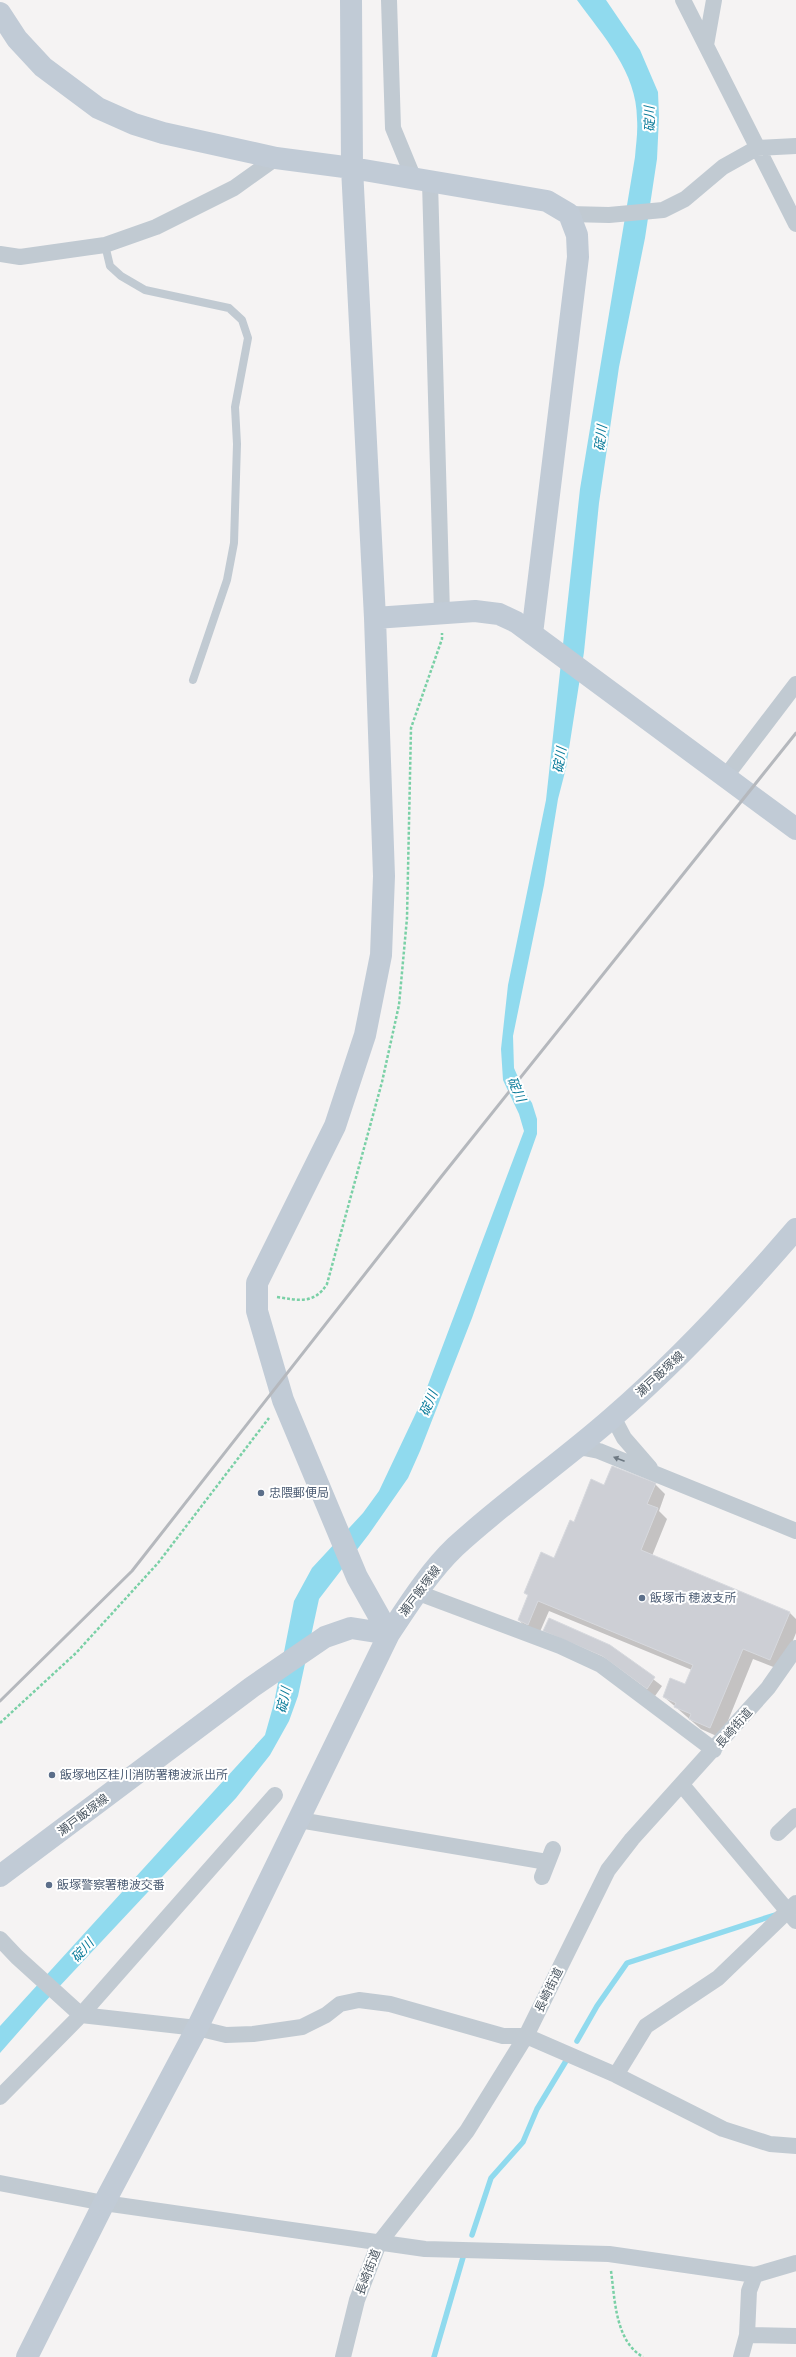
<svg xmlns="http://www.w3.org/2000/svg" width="796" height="2357" viewBox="0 0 796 2357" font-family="Manrope,'Noto Sans JP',sans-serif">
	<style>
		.water { fill: #90daee }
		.shadow { fill: #0003 }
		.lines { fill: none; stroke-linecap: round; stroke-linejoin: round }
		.stream { stroke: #90daee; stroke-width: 5.5 }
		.building { fill: #cdcfd5; stroke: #d7d9de }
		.path { stroke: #7ad0a6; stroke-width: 2.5; stroke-dasharray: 3 2; stroke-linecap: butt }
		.lane { stroke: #c1cad2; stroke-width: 8 }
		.street { stroke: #c1cad2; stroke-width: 16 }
		.secondary { stroke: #c1cbd6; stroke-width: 22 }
		.rail { stroke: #b5b8bd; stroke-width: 3 }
		.oneway { fill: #6e7983 }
		.service-dot { fill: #5c6f8a; stroke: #fff; stroke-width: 1.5 }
		.labels { text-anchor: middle; stroke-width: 4; stroke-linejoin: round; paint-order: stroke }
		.street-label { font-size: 12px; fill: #4a5661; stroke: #fff }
		.service-label { font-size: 12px; fill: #4e5e75; stroke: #fff; text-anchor: start }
		.water-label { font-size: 13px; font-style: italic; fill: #0c7c9b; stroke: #fff }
	</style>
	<rect width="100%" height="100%" fill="#f5f3f3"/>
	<!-- water -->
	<path class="water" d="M577,0H606L640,50L658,92L659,117L657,159L645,238L619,367L599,503L584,652L566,768L558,799L544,885L513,1036L514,1068L524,1091L532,1103L537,1119V1134L472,1318L420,1451L408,1478L369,1534L319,1599L298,1696L289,1721L270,1755L236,1798L43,2004L0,2053V2026L265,1735L274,1703L294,1601L312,1568L363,1513L379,1491L423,1398L524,1131L519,1114L503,1080L501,1049L508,985L546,800L580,489L635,157C636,144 638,132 637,119C637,72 603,36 577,0Z"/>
	<!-- shadow -->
	<path class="shadow" d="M655,1484L665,1494L659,1511L667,1519L652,1556L790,1613L796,1619V1633L781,1670L753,1659L721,1738L701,1729L664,1697L686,1686L692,1670L549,1611L539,1634L529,1631L519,1620L529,1596L555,1559L574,1523L605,1486Z
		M552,1638L610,1646L662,1686L655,1696Z"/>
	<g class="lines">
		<!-- stream -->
		<path class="stream" d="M577,2041L597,2006L627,1963L775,1915
			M472,2235L491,2178L523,2142L537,2109L569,2056
			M434,2357L464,2254"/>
	</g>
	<!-- building -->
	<path class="building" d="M612,1466L656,1483L647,1504L658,1508L641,1550L790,1612L770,1660L743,1649L710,1728L689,1719L691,1714L674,1707L676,1703L663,1697L670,1678L685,1684L693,1665L538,1601L528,1625L518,1620L528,1595L524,1593L541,1552L554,1558L570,1520L574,1522L591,1479L604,1485Z
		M549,1618L610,1645L655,1677L647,1689L602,1656L543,1631Z"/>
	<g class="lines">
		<!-- path -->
		<path class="path" d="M277,1297C298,1300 314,1305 327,1284L382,1082L399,1005L407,918L411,728L442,639V633
			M0,1723L76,1653L158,1563L269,1418
			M611,2271C615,2299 615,2341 643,2357"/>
		<!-- lane -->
		<path class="lane" d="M105,245L110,266L121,276L145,290L229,308L242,320L248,338L235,407L237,444L234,543L227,580L193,680"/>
		<!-- street -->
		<path class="street" d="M389,0L393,128L414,179
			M683,0L796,224
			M706,45L714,0
			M430,182L442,613
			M569,214L609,215L663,210L685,199L723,167L757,148L796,146
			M0,254L20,257L105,245L156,227L234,188L276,158
			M726,776L796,684
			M613,1417L624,1438L650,1468
			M573,1450L584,1448L599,1451L796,1531
			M416,1592L560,1646L601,1665L714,1750
			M682,1785L796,1921
			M299,1820L547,1862
			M778,1833L796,1816
			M542,1877L553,1849
			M0,1939L17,1957L81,2015L197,2028L226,2035L253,2034L302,2027L326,2015L340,2004L359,2000L390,2004L503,2036H526L616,2075L723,2129L770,2144L796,2146
			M616,2075L646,2026L718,1978L796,1903
			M0,2097L81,2015L275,1795
			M0,2183L104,2203L425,2249L609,2254L755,2275L796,2263
			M747,2335L796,2336
			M343,2357L357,2300L379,2243L467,2131L526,2036L608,1870L632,1839L768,1688L796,1648
			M741,2357L747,2335L749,2291L755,2275"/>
		<!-- secondary -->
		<path class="secondary" d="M0,13L17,39L43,67L98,108L134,124L163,133L276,158L352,168L547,201L569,214L577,235L578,257L532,634
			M375,618L475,611L499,614L516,622L796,829
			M0,1876L252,1687L325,1637L351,1628L389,1634C409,1604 429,1572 455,1547C505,1501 562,1462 613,1417C680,1359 739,1295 796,1229
			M27,2357L104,2203L197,2028L389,1634L357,1577L283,1400L257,1311V1283L335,1126L365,1035L381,955L384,876L375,618L352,168L351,0"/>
		<!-- rail -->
		<path class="rail" d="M0,1701L132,1571L441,1177L796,733"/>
	</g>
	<!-- one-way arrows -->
	<defs><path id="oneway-solid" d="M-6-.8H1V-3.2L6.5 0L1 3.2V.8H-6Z"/></defs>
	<use class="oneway" href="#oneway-solid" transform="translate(619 1459) rotate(-159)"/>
	<!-- markers -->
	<g class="service-dot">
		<circle cx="261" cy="1493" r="4"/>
		<circle cx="642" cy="1598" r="4"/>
		<circle cx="52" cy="1775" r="4"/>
		<circle cx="49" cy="1885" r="4"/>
	</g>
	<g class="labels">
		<!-- street labels -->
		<g class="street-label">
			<text transform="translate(660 1374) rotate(-43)" y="4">瀬戸飯塚線</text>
			<text transform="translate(420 1591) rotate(-53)" y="4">瀬戸飯塚線</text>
			<text transform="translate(734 1728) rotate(-49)" y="4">長崎街道</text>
			<text transform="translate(83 1815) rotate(-37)" y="4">瀬戸飯塚線</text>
			<text transform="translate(549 1990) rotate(-64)" y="4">長崎街道</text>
			<text transform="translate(368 2272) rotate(-69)" y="4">長崎街道</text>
		</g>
		<!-- service labels -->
		<g class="service-label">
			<text x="269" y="1497">忠隈郵便局</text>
			<text x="650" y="1602">飯塚市 穂波支所</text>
			<text x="60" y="1779">飯塚地区桂川消防署穂波派出所</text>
			<text x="57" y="1889">飯塚警察署穂波交番</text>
		</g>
		<!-- water labels -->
		<g class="water-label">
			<text transform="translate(649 119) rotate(-91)" y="5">碇川</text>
			<text transform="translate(600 438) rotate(-83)" y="5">碇川</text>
			<text transform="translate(559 760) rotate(-81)" y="5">碇川</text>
			<text transform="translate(517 1089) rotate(66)" y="5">碇川</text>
			<text transform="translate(428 1403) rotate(-67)" y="5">碇川</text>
			<text transform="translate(283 1700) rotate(-78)" y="5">碇川</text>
			<text transform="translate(82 1950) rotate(-48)" y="5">碇川</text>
		</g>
	</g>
</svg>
